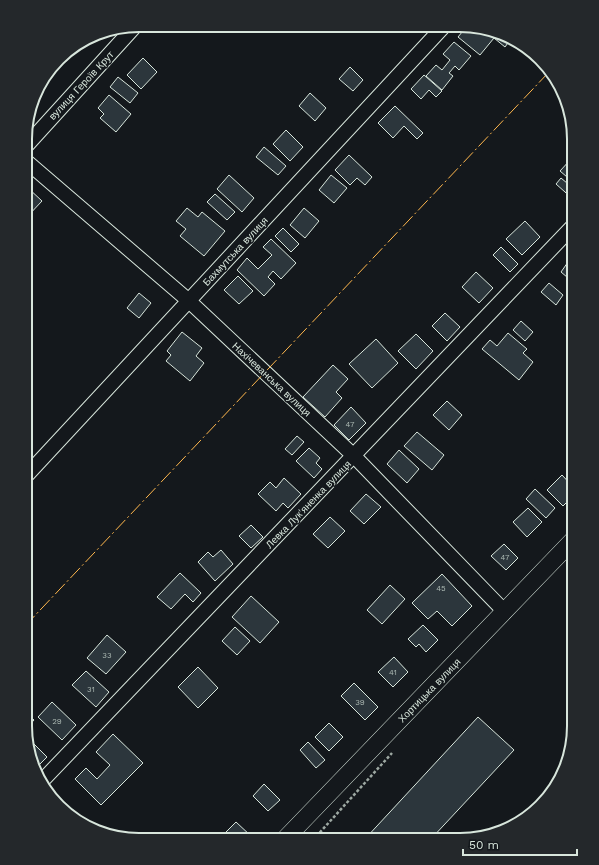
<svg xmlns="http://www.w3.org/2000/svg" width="599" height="865" viewBox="0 0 599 865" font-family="'Work Sans',sans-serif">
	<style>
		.building { fill: #2c363c; stroke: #d8e6dc }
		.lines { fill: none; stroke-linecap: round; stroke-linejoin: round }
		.minor-casing { stroke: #d8e6dc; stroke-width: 16 }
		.tertiary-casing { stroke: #d8e6dc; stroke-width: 18 }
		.path { stroke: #9da8a2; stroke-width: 2.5; stroke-dasharray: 3 2; stroke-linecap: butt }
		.minor { stroke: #14181c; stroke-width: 14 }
		.tertiary { stroke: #14181c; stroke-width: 17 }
		.power { stroke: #ffb74d; stroke-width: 1; stroke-dasharray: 14 3 2 3; stroke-linecap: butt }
		.labels { text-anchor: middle; stroke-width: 3; stroke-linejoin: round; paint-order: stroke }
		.number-label { font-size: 8px; fill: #adbab4 }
		.street-label { font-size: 10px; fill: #d8e6dc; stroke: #14181c }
		.rim { fill: none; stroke: #d8e6dc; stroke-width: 2 }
	</style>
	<rect width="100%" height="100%" fill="#14181c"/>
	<!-- building -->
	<path class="building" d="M467,26H475L510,40L505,47L494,38L480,55L458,37Z
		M454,42L471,56L459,70L455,66L449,73L453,76L442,90L426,76L436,65L442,70L450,60L443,54Z
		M143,58L157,72L141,89L127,75Z
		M350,67L363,80L353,91L339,79Z
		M424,75L442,91L436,97L429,90L421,99L411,89Z
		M118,77L138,93L130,103L110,87Z
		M310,93L326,108L315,121L299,106Z
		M109,95L131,114L116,132L100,118L104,114L98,108Z
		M395,106L423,133L417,139L404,126L393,138L378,123Z
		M29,116L32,118L26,124Z
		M286,130L303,147L290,161L273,144Z
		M264,147L286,166L278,175L256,157Z
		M349,155L372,177L365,185L357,178L350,185L335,170Z
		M571,159L574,162V183L560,171Z
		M229,175L254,198L242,212L217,189Z
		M331,175L347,188L334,203L319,190Z
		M561,178L574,189V200L556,184Z
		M27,187L42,201L26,218V188Z
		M215,194L235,212L227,220L207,202Z
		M187,208L198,217L202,212L225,231L204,256L180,236L186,229L176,221Z
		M304,208L319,221L305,238L290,225Z
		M525,221L540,237L522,255L506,239Z
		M283,228L299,244L291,252L275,236Z
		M271,239L296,263L281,279L273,271L268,277L275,284L264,296L237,270L247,258L258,269L272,255L263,247Z
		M501,247L518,264L510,272L493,255Z
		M568,262L574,267V283L561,272Z
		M476,272L493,288L479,303L462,287Z
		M238,276L253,291L239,304L224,290Z
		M549,283L563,295L556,305L541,292Z
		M139,293L151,303L139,318L127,308Z
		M445,313L460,327L447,341L432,326Z
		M521,321L533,332L525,341L513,330Z
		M182,332L202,348L196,356L204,363L190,381L166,361L171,355L167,351Z
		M508,333L527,349L523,353L533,362L519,380L482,349L490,340L497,346Z
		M416,334L433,351L416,369L398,351Z
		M376,339L398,363L372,388L349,364Z
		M333,365L348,379L336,392L342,398L325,417L303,397Z
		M447,401L462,415L449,430L433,415Z
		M351,407L366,423L349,440L334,425Z
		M417,432L444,455L432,470L404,446Z
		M297,436L304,442L292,455L285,449Z
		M309,448L320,458L316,463L322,469L314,478L296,461Z
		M399,450L419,469L407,483L387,464Z
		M562,475L574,488V495L563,506L547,490Z
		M284,478L301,494L288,508L283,503L276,511L258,494L270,482L276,488Z
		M535,489L555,508L546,518L526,499Z
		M366,494L381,507L364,524L350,511Z
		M528,508L542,522L527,537L513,522Z
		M330,517L345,531L328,548L313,534Z
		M251,525L263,537L251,548L239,536Z
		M504,544L518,558L506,570L491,556Z
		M221,550L233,564L215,581L198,562L208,552L213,557Z
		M180,573L201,593L193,602L185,594L171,609L157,597Z
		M442,574L472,606L452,626L437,611L428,619L412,603Z
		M390,585L405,599L382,624L367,610Z
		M251,596L279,622L260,643L232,617Z
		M423,625L438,640L426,652L419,644L416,647L408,639Z
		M235,627L250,641L237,655L222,641Z
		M107,635L126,652L106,674L87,658Z
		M394,657L408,672L393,687L378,672Z
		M198,667L218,688L198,708L178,687Z
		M86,671L109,692L96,707L72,685Z
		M354,683L378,707L365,720L341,696Z
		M52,702L76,725L62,740L38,717Z
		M25,712L34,720L26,729L25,726Z
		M478,717L514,750L430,840H364Z
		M329,723L343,737L329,751L315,737Z
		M113,734L143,763L101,805L75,779L86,768L97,779L110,765L96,752Z
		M28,738L47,757L35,769Z
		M308,742L325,760L316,768L300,750Z
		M264,784L280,800L268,811L253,796Z
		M236,822L251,836L248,839H219Z"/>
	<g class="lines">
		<!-- minor casing -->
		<g class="minor-casing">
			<path id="minor" d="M26,146L136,25
				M26,161L189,301L354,456L505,612
				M25,477L444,26
				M41,782L574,225"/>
		</g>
		<!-- tertiary casing -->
		<g class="tertiary-casing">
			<path id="tertiary" d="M284,840L574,539"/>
		</g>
		<!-- path -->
		<path class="path" d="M313,840L392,753"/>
		<!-- minor -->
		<use href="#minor" class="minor"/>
		<!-- tertiary -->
		<use href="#tertiary" class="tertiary"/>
		<!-- power -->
		<path class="power" d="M25,626L549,72"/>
	</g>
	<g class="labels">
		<!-- number labels -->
		<g class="number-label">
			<text x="350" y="427">47</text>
			<text x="505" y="560">47</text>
			<text x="441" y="591">45</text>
			<text x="107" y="658">33</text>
			<text x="393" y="675">41</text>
			<text x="91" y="692">31</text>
			<text x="360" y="705">39</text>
			<text x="57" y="724">29</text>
		</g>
		<!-- street labels -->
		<g class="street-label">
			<text transform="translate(81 85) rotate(-47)" y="4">вулиця Героїв Крут</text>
			<text transform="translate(235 251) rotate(-47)" y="4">Бахмутська вулиця</text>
			<text transform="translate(272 379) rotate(43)" y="4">Нахічеванська вулиця</text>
			<text transform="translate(308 504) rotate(-46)" y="4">Левка Лук'яненка вулиця</text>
			<text transform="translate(429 690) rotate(-46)" y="4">Хортицька вулиця</text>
		</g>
	</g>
	<!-- crop -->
	<path d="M0 0H599V865H0ZM139 32H460A107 107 0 0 1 567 139V726A107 107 0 0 1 460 833H139A107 107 0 0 1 32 726V139A107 107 0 0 1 139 32Z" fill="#24282b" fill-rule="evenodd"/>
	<path class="rim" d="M139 32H460A107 107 0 0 1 567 139V726A107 107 0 0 1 460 833H139A107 107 0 0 1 32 726V139A107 107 0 0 1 139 32Z"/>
	<!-- scale -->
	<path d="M463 849v6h114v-6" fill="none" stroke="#d8e6dc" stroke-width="2"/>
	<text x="469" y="849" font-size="12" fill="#d8e6dc" stroke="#14181c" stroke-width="3" paint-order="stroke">50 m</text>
</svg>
